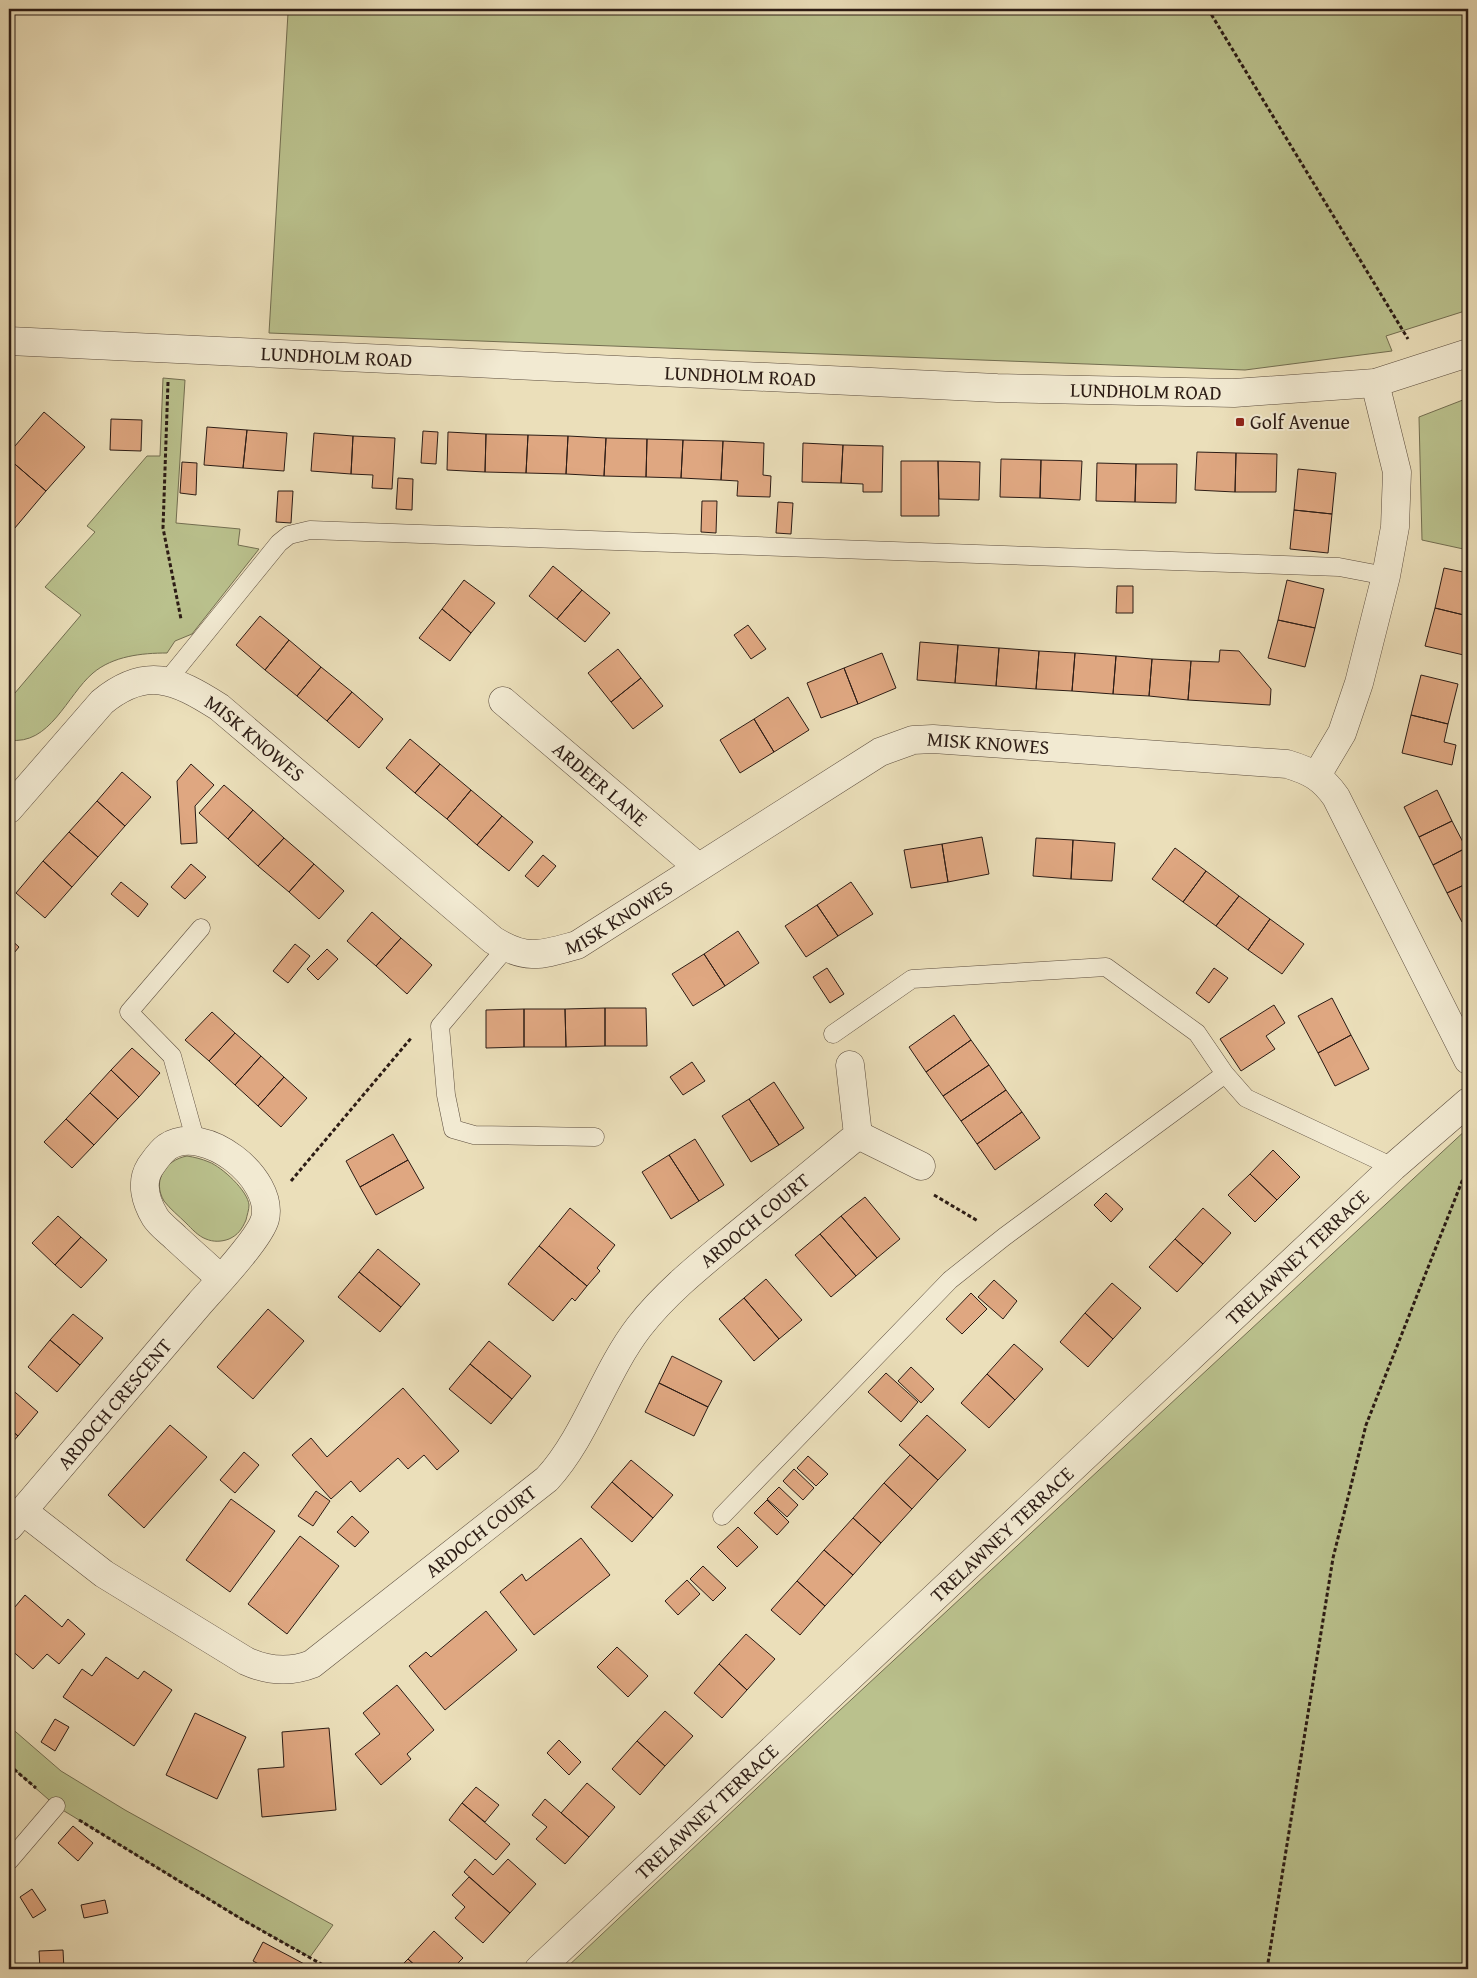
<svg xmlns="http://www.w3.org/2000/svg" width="1477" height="1978" viewBox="0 0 1477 1978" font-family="'Gentium Book Plus',serif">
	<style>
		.green { fill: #bac18d; stroke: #736e51 }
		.building { fill: #dfa781; stroke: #2c1c15 }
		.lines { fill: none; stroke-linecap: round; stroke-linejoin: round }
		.lane-casing { stroke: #5c4d3e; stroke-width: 19 }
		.street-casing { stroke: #5c4d3e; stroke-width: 29 }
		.path { stroke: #2c1c15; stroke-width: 3; stroke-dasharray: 4 2.5; stroke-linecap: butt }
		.lane { stroke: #f2ead2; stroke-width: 18 }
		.street { stroke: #f2ead2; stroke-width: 28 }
		.poi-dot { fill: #8f2418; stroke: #f2ead2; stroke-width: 2 }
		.labels { text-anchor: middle; stroke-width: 4; stroke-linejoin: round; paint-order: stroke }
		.street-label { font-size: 20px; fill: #2c1c15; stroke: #f2ead2 }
		.poi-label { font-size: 20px; fill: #2c1c15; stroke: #f2ead2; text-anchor: start }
	</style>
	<rect width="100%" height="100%" fill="#ebdfba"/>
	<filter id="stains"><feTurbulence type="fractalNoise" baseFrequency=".004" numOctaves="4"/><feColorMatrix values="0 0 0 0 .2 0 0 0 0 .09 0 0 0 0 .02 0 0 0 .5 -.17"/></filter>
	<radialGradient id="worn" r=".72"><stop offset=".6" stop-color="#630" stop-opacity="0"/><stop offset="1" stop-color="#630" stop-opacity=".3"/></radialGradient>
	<!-- green -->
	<path class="green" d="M9,9H1468V310L1386,336L1392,351L1245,370L269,333L288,13Z
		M163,378L185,380L176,523L240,529L238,545L259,549L192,634L175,641L167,653C142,653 113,656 93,673C67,695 50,746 9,740V700L81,615L45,587L95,532L87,526L147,456H160Z
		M1468,398V550L1422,540L1419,417Z
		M1468,1128V1969H565L825,1724Z
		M187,1156C194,1157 202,1159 209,1162C222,1167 248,1191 249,1205C249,1210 247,1215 246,1220C242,1229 238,1235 229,1239C221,1242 213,1242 206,1239C198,1236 192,1229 186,1223C179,1216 170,1209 164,1201C152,1181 165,1160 187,1156Z
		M9,1726L61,1771L125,1810L333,1925L310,1957L243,1920L56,1806L9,1765Z"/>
	<!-- building -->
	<path class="building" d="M44,412L85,447L46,491L9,459V453Z
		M111,419L142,420L141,451L110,450Z
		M207,427L247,430L243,468L204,465Z
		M247,430L287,433L284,471L243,468Z
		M423,431L438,432L436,464L421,463Z
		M448,432L486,434L485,472L447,470Z
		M314,433L353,436L351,474L311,471Z
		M486,434L528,435L526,473L485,472Z
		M528,435L568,436L566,474L526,473Z
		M353,436L395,438L392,489L372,488L373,475L351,474Z
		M568,436L606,438L604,476L566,474Z
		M606,438L647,439L646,477L604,476Z
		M647,439L683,440L681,478L646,477Z
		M683,440L723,441L721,480L681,478Z
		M723,441L764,443L763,475L771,476L770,497L737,496L738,481L721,480Z
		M803,443L843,445L841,483L802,482Z
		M843,445L883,446L882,492H863V484L841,483Z
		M1197,452L1236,453L1235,492L1195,490Z
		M1236,453L1277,454L1276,492H1235Z
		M9,459L46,491L9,535Z
		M1001,459L1041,460L1040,498L1000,497Z
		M1041,460L1082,461L1080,500L1040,498Z
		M901,461H938L939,516H901Z
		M938,461L980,462L979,500L939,499Z
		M182,462L197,463L196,495L180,493Z
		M1097,463L1136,464L1135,502L1096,501Z
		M1136,464H1177L1176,503L1135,502Z
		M1298,469L1336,473L1332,514L1294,510Z
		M398,478L413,479L412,510L396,509Z
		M278,491H293L291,523L276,522Z
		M702,501H717L716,533L701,532Z
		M778,502L793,503L791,534L776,533Z
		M1294,510L1332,514L1328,553L1290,549Z
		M553,566L582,590L557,619L529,596Z
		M1444,568L1468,573V616L1435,608Z
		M464,580L495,603L471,633L442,609Z
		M1287,580L1324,589L1315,628L1278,620Z
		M1117,586H1133V613H1116Z
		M582,590L610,613L585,642L557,619Z
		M1435,608L1468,616V632L1466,643L1468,644V656L1425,646Z
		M442,609L471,633L450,661L419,638Z
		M260,616L289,640L265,670L236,645Z
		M1278,620L1315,628L1305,667L1268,658Z
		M748,625L766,649L751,659L734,635Z
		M289,640L321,667L297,696L265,670Z
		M920,642L958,645L955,683L917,680Z
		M958,645L999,648L996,686L955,683Z
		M999,648L1039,651L1036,689L996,686Z
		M618,649L641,678L611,702L588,673Z
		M1220,650L1239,651L1271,689L1270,705L1188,700L1191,661L1219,662Z
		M1039,651L1075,653L1072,691L1036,689Z
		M882,653L896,688L858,704L844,668Z
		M1075,653L1116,656L1113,694L1072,691Z
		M1116,656L1152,659L1149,696L1113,694Z
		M1152,659L1191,661L1188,700L1149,696Z
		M321,667L352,692L327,721L297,696Z
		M844,668L858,704L821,718L807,683Z
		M1421,675L1458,684L1448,724L1411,715Z
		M641,678L663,706L633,729L611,702Z
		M352,692L383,719L359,748L327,721Z
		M788,697L809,730L774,752L754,719Z
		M1411,715L1448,724L1444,742L1456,745L1452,765L1402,753Z
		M754,719L774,752L740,773L720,740Z
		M410,739L440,764L415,793L386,768Z
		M191,764L214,785L195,806L197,843L181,844L177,781Z
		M440,764L471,790L447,819L415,793Z
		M122,772L151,797L125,826L97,801Z
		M224,785L253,810L228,839L199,813Z
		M471,790L502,816L477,845L447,819Z
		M1437,790L1452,821L1419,837L1404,807Z
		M97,801L125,826L98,857L69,832Z
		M253,810L284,838L258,866L228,839Z
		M502,816L533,842L509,871L477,845Z
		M1452,821L1466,848L1433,865L1419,837Z
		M69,832L98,857L72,887L43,861Z
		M982,837L989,874L948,882L942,844Z
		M284,838L314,864L289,892L258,866Z
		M1036,838L1073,840L1071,879L1033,876Z
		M1073,840L1115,843L1112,881L1071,879Z
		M942,844L948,882L911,888L904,850Z
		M1175,848L1206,871L1183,902L1152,879Z
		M1466,848L1468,852V883L1447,893L1433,865Z
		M543,855L556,866L538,887L525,876Z
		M43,861L72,887L45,918L16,893Z
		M191,864L206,877L185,899L171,887Z
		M314,864L344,891L319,919L289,892Z
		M1206,871L1239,896L1216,926L1183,902Z
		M121,882L148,904L138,917L111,894Z
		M851,882L873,914L838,936L817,905Z
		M1468,883V919L1462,922L1447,893Z
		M1239,896L1270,919L1248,950L1216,926Z
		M817,905L838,936L806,957L785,926Z
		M372,912L401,938L376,966L347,941Z
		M1270,919L1304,944L1282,974L1248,950Z
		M738,931L759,963L725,986L704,954Z
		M9,938L19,947L9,959Z
		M401,938L432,965L407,994L376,966Z
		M295,944L310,956L288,983L273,971Z
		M327,949L338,959L318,980L307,969Z
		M704,954L725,986L693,1006L672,974Z
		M827,968L844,994L830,1003L813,977Z
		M1214,968L1228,978L1209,1003L1196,993Z
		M1332,998L1351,1035L1318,1053L1298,1016Z
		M1274,1005L1285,1023L1266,1036L1275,1049L1241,1071L1220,1039Z
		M605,1008V1046L566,1047L565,1009Z
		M605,1008H646L647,1046H605Z
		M524,1009H565L566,1047H524Z
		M524,1009V1047L486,1048V1010Z
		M212,1012L235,1033L209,1061L185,1040Z
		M954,1015L971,1040L926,1072L909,1047Z
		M235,1033L261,1056L235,1085L209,1061Z
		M1351,1035L1369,1069L1335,1086L1318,1053Z
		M971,1040L989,1065L943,1096L926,1072Z
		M132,1048L160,1073L139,1097L111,1070Z
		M261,1056L284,1077L258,1106L235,1085Z
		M692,1062L705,1081L683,1095L670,1077Z
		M989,1065L1006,1090L961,1121L943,1096Z
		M111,1070L139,1097L118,1119L90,1093Z
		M284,1077L307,1098L281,1127L258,1106Z
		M774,1082L804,1128L779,1145L749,1099Z
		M1006,1090L1022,1112L977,1144L961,1121Z
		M90,1093L118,1119L94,1145L66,1119Z
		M749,1099L779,1145L751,1162L722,1116Z
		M1022,1112L1040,1138L995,1170L977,1144Z
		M66,1119L94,1145L72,1168L44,1142Z
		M393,1134L408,1160L360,1187L346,1161Z
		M695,1139L724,1185L699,1201L669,1155Z
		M1273,1150L1300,1177L1277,1200L1250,1174Z
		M669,1155L699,1201L671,1219L642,1172Z
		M408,1160L424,1188L376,1215L360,1187Z
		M1250,1174L1277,1200L1255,1222L1228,1195Z
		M1106,1193L1123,1209L1111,1222L1094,1205Z
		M865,1197L900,1239L877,1258L841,1216Z
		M570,1208L615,1245L597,1268L600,1271L587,1286L539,1246Z
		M1203,1208L1231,1233L1203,1264L1175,1239Z
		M58,1216L81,1237L55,1265L32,1243Z
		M841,1216L877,1258L856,1276L820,1234Z
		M820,1234L856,1276L831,1297L795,1255Z
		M81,1237L107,1260L81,1288L55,1265Z
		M1175,1239L1203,1264L1177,1292L1149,1267Z
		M539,1246L587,1286L575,1301L572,1298L553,1321L508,1284Z
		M378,1249L420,1284L401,1307L359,1272Z
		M359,1272L401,1307L380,1332L338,1297Z
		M766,1279L802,1320L779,1339L744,1298Z
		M994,1280L1017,1301L1003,1319L978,1297Z
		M1112,1283L1141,1308L1113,1339L1085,1313Z
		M971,1293L987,1309L962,1334L946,1319Z
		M744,1298L779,1339L754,1361L719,1319Z
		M268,1309L304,1341L253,1399L217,1367Z
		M1085,1313L1113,1339L1088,1367L1060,1342Z
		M73,1314L103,1338L80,1365L50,1340Z
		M50,1340L80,1365L57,1392L28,1367Z
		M489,1341L531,1376L512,1399L470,1364Z
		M1014,1344L1043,1369L1015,1400L987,1374Z
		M672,1356L722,1381L708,1407L659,1383Z
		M470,1364L512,1399L491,1424L449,1389Z
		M911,1367L934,1389L921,1403L898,1381Z
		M886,1373L918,1402L901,1422L868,1392Z
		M987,1374L1015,1400L989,1428L961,1403Z
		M659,1383L708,1407L694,1436L645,1412Z
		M9,1387L38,1412L18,1436L9,1428Z
		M403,1388L459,1451L437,1470L424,1455L408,1469L398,1458L360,1492L351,1481L331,1499L292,1455L311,1438L327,1457Z
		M927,1415L966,1450L938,1480L899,1445Z
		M170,1425L207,1457L144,1528L108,1495Z
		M9,1428L18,1436L9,1446Z
		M244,1452L259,1465L235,1493L220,1480Z
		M910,1455L938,1480L912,1509L884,1483Z
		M808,1456L828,1474L816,1486L797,1468Z
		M631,1460L673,1495L653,1518L612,1482Z
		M794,1469L814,1488L803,1500L783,1481Z
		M612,1482L653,1518L632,1542L591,1507Z
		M884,1483L912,1509L881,1543L853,1518Z
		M779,1487L798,1505L787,1517L767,1499Z
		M316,1491L330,1501L313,1526L298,1516Z
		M231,1499L275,1531L230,1592L186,1560Z
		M767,1500L789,1522L777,1535L754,1513Z
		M352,1516L369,1532L355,1547L337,1532Z
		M853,1518L881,1543L853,1575L824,1550Z
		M738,1527L758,1547L737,1567L717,1547Z
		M300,1536L339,1566L287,1634L248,1604Z
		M581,1538L610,1575L534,1635L500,1592L522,1574L526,1581Z
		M824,1550L853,1575L825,1606L797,1581Z
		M703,1566L726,1588L713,1601L690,1579Z
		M687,1580L700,1594L678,1615L665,1601Z
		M797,1581L825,1606L800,1635L771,1610Z
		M25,1595L62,1627L68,1619L85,1634L59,1664L47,1654L33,1669L9,1648V1614Z
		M486,1611L517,1650L445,1710L409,1666L426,1652L431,1657Z
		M746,1634L775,1659L747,1690L719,1664Z
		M617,1647L648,1676L628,1697L597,1667Z
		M106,1657L138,1679L144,1671L172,1690L134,1746L63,1697L82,1669L92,1676Z
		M719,1664L747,1690L722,1718L694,1693Z
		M397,1685L434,1730L407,1754L411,1759L381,1785L355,1754L380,1734L363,1713Z
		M665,1711L693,1736L665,1766L637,1741Z
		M195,1713L246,1737L217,1799L166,1775Z
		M55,1719L69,1727L55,1751L41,1742Z
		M329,1728L336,1810L262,1817L258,1769L284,1767L282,1732Z
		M559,1740L581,1762L569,1775L547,1753Z
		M637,1741L665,1766L640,1795L612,1769Z
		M587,1783L615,1807L589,1837L561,1813Z
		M476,1787L499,1805L485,1822L462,1803Z
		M545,1799L589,1837L565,1864L536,1839L547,1827L532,1815Z
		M462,1803L510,1844L496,1860L449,1820Z
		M73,1826L93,1843L78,1861L58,1843Z
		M475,1859L493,1875L508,1859L536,1884L510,1913L464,1872Z
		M469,1877L510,1913L483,1943L455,1918L465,1907L452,1895Z
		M32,1889L46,1910L33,1918L20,1897Z
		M105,1900L108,1913L84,1918L81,1905Z
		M434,1931L463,1958L452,1969H419L408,1959Z
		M263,1942L308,1966L306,1969H268L253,1961Z
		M63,1950L64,1969H40L39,1951Z
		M408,1959L419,1969H398Z"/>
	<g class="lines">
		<!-- lane casing -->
		<g class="lane-casing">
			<path id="lane" d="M166,682L279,543L289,535L310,530L1339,567L1386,576
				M506,948L440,1026L446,1095L453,1129L474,1135L595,1137
				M833,1034L912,979L1106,967L1197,1033L1225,1074L1246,1098L1393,1167
				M196,1142L172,1056L129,1012L201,928
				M722,1516L950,1280L1004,1237L1225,1074
				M9,1861L56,1806"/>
		</g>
		<!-- street casing -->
		<g class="street-casing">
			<g id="street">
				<path id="s1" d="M9,341L997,388L1234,393L1375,383L1468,353"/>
				<path id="s2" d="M503,701L698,867"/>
				<path d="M1317,775L1342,733L1359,683L1386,576L1395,527L1397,472L1375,383"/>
				<path id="s3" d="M9,809L102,702C146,666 175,679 219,707L493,940C527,961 541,955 577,945L880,752L913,740L933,739L1287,764C1310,771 1322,777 1336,797L1468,1060"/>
				<path d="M858,1135L921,1166"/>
				<path id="s4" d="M23,1511L104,1574L246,1661C268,1671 289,1673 312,1664L547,1479C587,1435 603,1374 639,1327C667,1291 703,1263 738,1234C778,1201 818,1168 858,1135L850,1065"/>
				<path id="s5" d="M9,1527C73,1453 136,1378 200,1303C215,1286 260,1238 265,1219C275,1178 204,1122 167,1147C160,1152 155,1160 150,1167C140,1183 146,1202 155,1217C160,1225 169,1231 176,1238C191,1252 206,1265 221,1279"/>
				<path id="s6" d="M539,1969L1393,1167L1468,1102"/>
			</g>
		</g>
		<!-- path -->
		<path class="path" d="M1208,9L1408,339
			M168,382L163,528L181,619
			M291,1181L412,1037
			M934,1195L978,1221
			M9,1765L36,1788
			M79,1820L243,1920L330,1969
			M1267,1969L1333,1558L1366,1425L1468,1166"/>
		<!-- lane -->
		<use href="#lane" class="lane"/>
		<!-- street -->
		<use href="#street" class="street"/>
	</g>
	<!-- markers -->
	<rect class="poi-dot" x="1235" y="417" width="10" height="10" rx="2.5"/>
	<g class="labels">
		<!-- street labels -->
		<g class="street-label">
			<text dy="7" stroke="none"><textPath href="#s1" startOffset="328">LUNDHOLM ROAD</textPath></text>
			<text dy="7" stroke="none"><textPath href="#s1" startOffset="732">LUNDHOLM ROAD</textPath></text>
			<text dy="7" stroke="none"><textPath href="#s1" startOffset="1138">LUNDHOLM ROAD</textPath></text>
			<text dy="7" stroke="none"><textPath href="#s3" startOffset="318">MISK KNOWES</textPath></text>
			<text dy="7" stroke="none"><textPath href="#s3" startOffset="1188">MISK KNOWES</textPath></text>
			<text dy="7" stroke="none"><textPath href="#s2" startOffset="128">ARDEER LANE</textPath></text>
			<text dy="7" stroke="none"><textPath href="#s3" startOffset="768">MISK KNOWES</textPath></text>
			<text dy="7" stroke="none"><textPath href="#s4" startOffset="972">ARDOCH COURT</textPath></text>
			<text dy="7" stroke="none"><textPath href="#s6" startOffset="1040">TRELAWNEY TERRACE</textPath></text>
			<text dy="7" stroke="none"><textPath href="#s5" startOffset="162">ARDOCH CRESCENT</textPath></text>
			<text dy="7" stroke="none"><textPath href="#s4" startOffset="552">ARDOCH COURT</textPath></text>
			<text dy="7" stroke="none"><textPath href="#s6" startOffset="635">TRELAWNEY TERRACE</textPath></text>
			<text dy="7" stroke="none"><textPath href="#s6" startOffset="230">TRELAWNEY TERRACE</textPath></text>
		</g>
		<!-- poi labels -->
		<g class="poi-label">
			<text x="1250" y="429">Golf Avenue</text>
		</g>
	</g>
	<!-- margin -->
	<rect width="1477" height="1978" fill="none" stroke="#ebdfba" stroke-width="30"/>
	<rect x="10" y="10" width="1457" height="1958" fill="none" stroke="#2c1c15" stroke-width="2.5"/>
	<rect x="15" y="15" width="1447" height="1948" fill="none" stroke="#2c1c15"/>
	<rect width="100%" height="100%" filter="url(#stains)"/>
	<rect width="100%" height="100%" fill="url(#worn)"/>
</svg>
